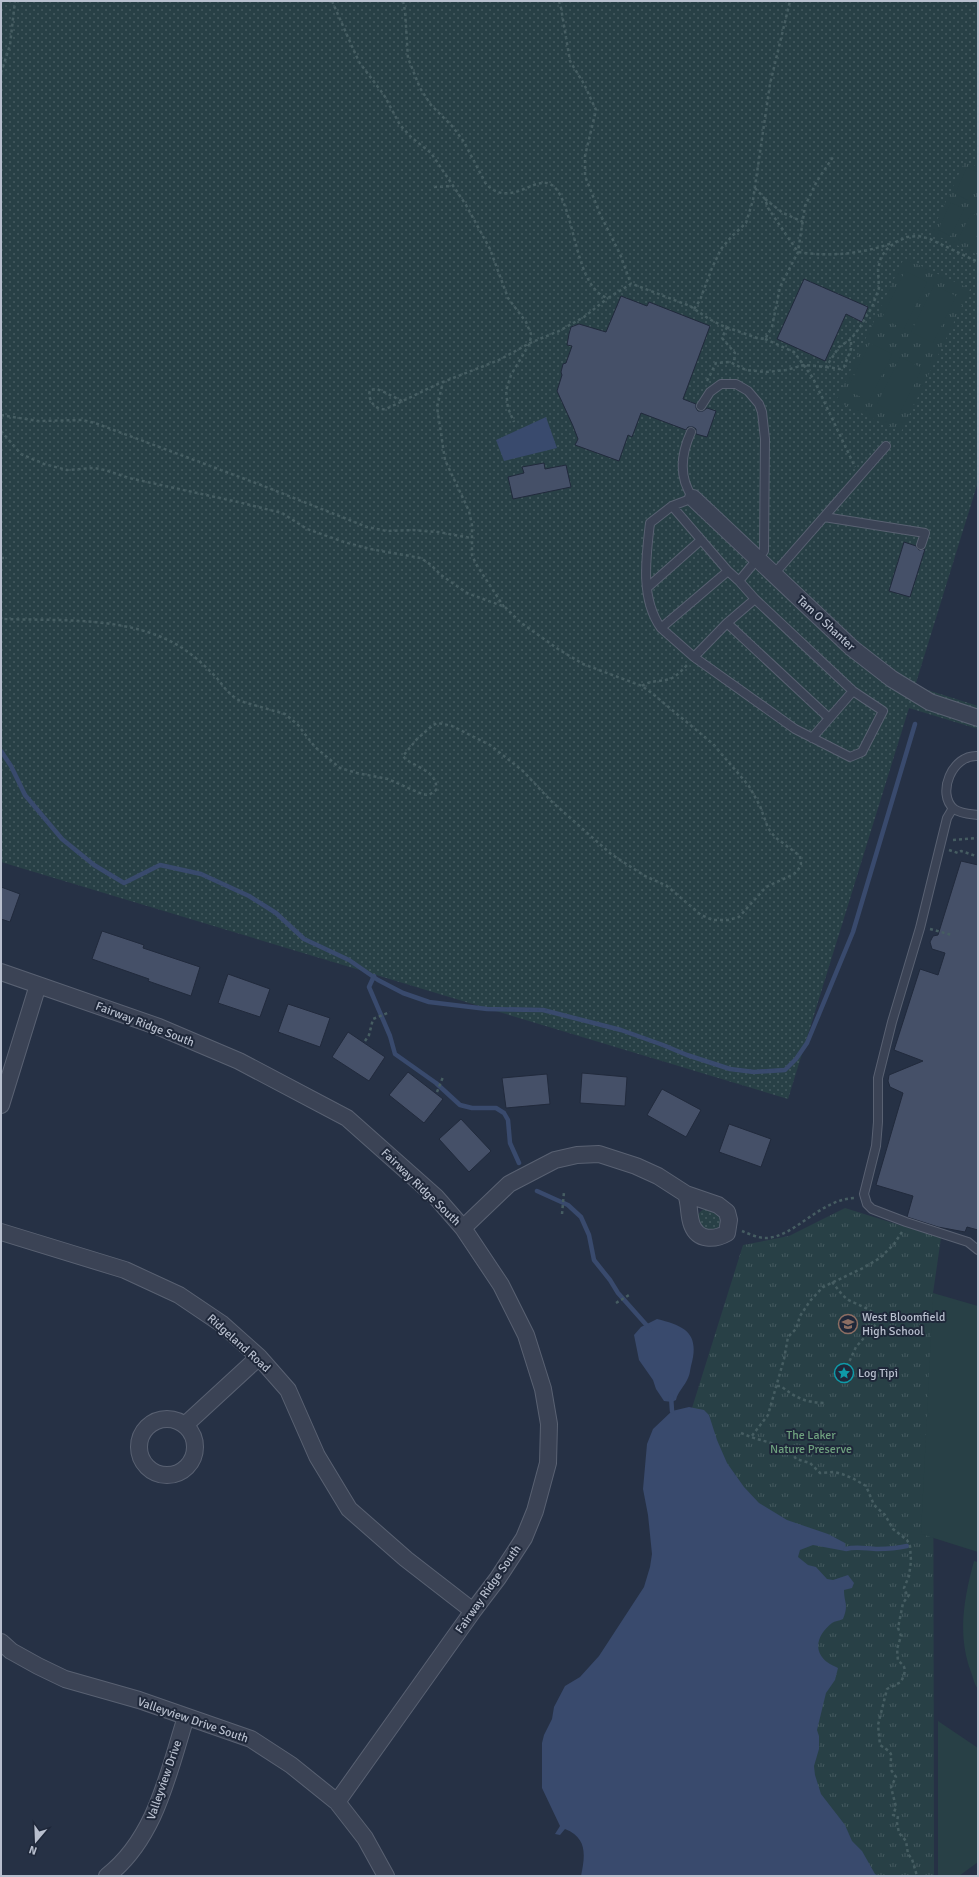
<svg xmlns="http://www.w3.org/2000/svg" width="979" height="1877" viewBox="0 0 979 1877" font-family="Signika,sans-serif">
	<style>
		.grass { fill: url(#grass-dots) }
		.park { fill: url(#park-tufts) }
		.pitch { fill: #284046 }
		.water { fill: #394a6d }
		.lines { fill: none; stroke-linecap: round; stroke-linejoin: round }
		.stream { stroke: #394a6d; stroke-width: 4.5 }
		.building { fill: #455068; stroke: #212a3c }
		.lane-casing { stroke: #596172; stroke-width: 10 }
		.street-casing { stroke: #596172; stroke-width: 18 }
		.path { stroke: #465d62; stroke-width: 2.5; stroke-dasharray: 3 3; stroke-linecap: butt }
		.lane { stroke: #3b4355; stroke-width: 8 }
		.street { stroke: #3b4355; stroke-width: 16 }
		.labels { text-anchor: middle; stroke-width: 4; stroke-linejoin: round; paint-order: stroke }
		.street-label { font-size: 12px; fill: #b8bfce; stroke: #1f283a }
		.poi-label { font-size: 12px; fill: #b8bfce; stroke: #1f283a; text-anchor: start }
		.park-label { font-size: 12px; fill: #6ea07e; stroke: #1f283a }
	</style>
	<defs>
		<pattern id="grass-dots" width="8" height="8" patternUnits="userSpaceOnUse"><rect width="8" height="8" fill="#284046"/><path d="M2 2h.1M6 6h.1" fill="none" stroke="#455a60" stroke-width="1.8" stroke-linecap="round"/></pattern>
		<pattern id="park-tufts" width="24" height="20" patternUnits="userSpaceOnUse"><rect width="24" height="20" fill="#284046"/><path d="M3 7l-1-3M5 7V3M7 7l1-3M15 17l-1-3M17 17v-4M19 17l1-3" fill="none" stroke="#455a60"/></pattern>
	</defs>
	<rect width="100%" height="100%" fill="#263145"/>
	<!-- grass -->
	<path class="grass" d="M1,1H978V482L915,686L978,706V729L909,708L788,1099L1,862Z
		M697 1220a12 12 0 1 1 24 0a12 12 0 1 1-24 0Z"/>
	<!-- park -->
	<path class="park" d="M965,161L978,167V255L931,233Z
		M904,258L970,289L901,432L836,401Z
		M845,1208L941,1238L933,1293L934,1876H690L656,1523L743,1245L789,1236Z"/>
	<!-- pitch -->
	<path class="pitch" d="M967,167L978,172V180L968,200L955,194Z
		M951,202L964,209L951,236L938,230Z
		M971,213L978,216V233L972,246L958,240Z
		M905,271L927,282L904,329L882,318Z
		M934,285L956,296L933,343L911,332Z
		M870,343L892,354L869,401L847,390Z
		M900,357L922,368L899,415L877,404Z
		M933,1293L978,1306V1552L921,1534Z
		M974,1561L978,1562V1689C974,1684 973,1677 971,1672C957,1635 964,1598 974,1561Z
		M938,1721L978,1748V1862L959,1876H938Z"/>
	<!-- water -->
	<path class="water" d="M546,417L557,448L504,461L496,440Z
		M657,1319C686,1326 700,1334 691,1366C690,1370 690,1374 688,1378C685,1386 678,1391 676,1400L672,1402L664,1401L656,1389L653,1380L639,1360L634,1335L641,1327Z
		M689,1407L704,1410L709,1415L717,1440L727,1463L744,1487L759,1503L787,1520L828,1534L845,1543L846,1549L845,1551L813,1545L800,1550L798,1557L808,1565L816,1567L827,1579L833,1580L848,1575L854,1583L852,1588L844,1590C844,1603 849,1604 843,1619C839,1621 835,1621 832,1623C818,1634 812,1650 827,1662C831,1665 835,1666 838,1668L835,1680L826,1693L817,1730L819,1736V1749L814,1766L815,1775L821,1794L845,1825L852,1841L862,1851L875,1874L879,1876H581C585,1856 588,1838 565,1829L560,1835L555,1834L560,1826L542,1788V1743L544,1735L552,1719L554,1707L565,1686L580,1677L599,1656L644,1587L650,1567L652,1554L648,1515L643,1489L647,1444L653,1429L672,1411Z"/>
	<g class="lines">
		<!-- stream -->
		<path class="stream" d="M1,751L11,766L25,795L62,839L94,865L124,883L160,865L201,874L249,896L276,913L304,939L349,960L378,980L403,993L429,1002L487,1009L543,1010L621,1030L663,1045L687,1055L730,1069L754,1072L785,1070L796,1059L807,1043L853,932L915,724
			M374,976L369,987L390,1036L395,1054L436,1083L460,1105L472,1108H496L504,1113L508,1120L510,1143L519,1163
			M537,1191L568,1205L581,1217L589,1235L594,1260L610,1280L618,1293L650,1329
			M671,1396L672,1411
			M846,1549C857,1546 867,1549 878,1549C888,1549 898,1548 907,1546"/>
	</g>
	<!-- building -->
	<path class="building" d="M804,279L868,307L862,322L846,314L825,361L777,339Z
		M621,296L647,306L649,302L710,326L683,399L696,404V408L698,411H703L707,408L716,411L707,437L696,434V429L693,427H688L686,430L641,413L632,437L628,435L619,461L575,445L578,439L573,426L557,391L562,375L561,372L563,364L566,363L572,346L567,345L569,334L571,327L579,324L606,332Z
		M544,463L545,469L566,465L571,487L513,499L508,477L524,473L522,467Z
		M904,542L916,546L919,550L925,549L910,597L889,591Z
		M961,861L978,865V1230L967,1227L965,1232L938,1227L907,1217L913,1196L876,1185L903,1093L890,1087L888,1081L889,1075L923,1061L894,1050L920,969L938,975L945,953L932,949L930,942L933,936L938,935Z
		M1,887L20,894L10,922L1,919Z
		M102,931L144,945L143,948L200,967L191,996L148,981L149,979L92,959Z
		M228,974L270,989L260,1017L218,1003Z
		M288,1004L330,1018L320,1047L278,1032Z
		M348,1032L385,1057L369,1081L332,1057Z
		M408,1072L443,1099L424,1123L389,1095Z
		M582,1073L627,1077L625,1106L580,1103Z
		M547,1074L550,1104L506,1108L502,1078Z
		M662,1089L701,1110L686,1137L647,1115Z
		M461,1119L491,1151L469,1172L439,1139Z
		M729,1124L771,1139L761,1167L719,1152Z"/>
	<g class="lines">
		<!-- lane casing -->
		<g class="lane-casing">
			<path id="lane" d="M691,432C681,454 678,477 693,498L672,506L650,523C646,557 640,599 661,628L728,571L739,581L764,551L765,439L762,412L759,404L748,391L736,384H721L710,392L701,406
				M672,506L728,571
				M824,517L925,533L921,545
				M774,574L886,446
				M648,587L701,540
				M727,623L755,599
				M661,628L694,657L795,729L850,757L862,752L883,711L853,691L755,599L739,581
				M694,657L727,623L829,718
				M812,738L853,691
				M978,756C952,754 936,794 954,809C961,814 970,814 978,815
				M953,808L947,818L920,928L892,1022L878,1078V1122L876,1146L864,1194L867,1204L872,1209L906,1222L968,1242L978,1250"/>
		</g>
		<!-- street casing -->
		<g class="street-casing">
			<path id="street" d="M693,498L852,648L892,679L930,702L978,718
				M1,972L159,1027L239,1061L347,1118L436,1197L463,1228L501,1285L526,1335L543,1389L549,1424L548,1463L535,1511L524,1538L498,1578L473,1611L337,1802
				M1,1105L38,985
				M463,1228L509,1184L555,1160L577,1155L599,1154L636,1166L658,1176L686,1194L718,1205L727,1212L729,1220L727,1233C715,1240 698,1241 692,1225C688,1215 690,1204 686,1194
				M1,1232L125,1270L179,1295L222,1324L259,1357L288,1390L317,1456L349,1509L406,1559L473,1611
				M139 1447a28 28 0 1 1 56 0a28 28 0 1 1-56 0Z
				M185,1425L259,1357
				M1,1642L11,1651L38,1666L65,1679L139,1700L251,1739L291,1765L337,1802L365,1838L386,1876
				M107,1876C156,1838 168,1773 186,1717"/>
		</g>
		<!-- path -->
		<path class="path" d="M332,1L359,62L384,95L400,125L411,137L431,153L466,205L490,249L508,298L526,322L531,334L530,343L511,375L506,391L508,408L514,422
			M403,1L405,11L408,58L420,88L431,105L453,127L464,142L486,184C514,212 539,166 557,190C576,217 576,289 608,298L631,284L635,285L690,306L709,319L723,326L757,338L765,339L772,327L780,287L798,252L805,206L817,181L833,157
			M559,1L561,8L570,61L584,84L596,110L585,156V176L600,214L620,254L631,284
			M1,73L10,45L15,1
			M434,187L452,186
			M755,188L765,199L768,208L798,252C830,257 862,254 892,243
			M765,199L783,213L803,222
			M694,309L700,300L712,268L721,249L732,236L746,223L753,200L770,84L790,1
			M727,327L722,338L735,353L734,363
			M765,339L794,352L813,378L855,467
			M826,367L840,369L844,367L851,349V339
			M707,381L716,363L730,362L746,370L766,372L786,370L804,365L826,367L839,347L851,339L860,327L872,307L879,288L878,269L881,257L887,249L896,242L907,237L919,236L930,239L978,262
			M402,401L384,392L377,389L370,390C367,399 375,411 386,409L442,382
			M1,415L38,421L82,420L95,423L261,485L367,527L387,531L413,530L438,532L471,538
			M1,431L21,454L44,464L67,470L94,468L105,470L129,478L238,502L282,513L307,529L344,542L370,549L421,558L431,565L441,575L467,593L505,607L520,622L558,649L583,664L642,686L653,694L713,744L749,786L760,806L768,828L775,837L800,856L801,864L798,870L794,874L766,887L739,917L728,920H713L701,915L667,886L645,876L611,854L551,801L523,771L490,745L452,726L438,723L433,725L417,739L403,756C410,767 439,769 436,790L429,795L422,794L388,779L357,773L340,768L315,747L298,725L285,714L240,701L234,697C226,691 222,684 216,677C207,668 198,659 188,652C138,615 60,621 1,619
			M1,558H5
			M504,607L476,564L472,555V525L469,511L445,460L437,407L443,382L499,360L530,343L559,331L584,317L608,298
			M642,686C650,680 660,682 670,679C677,676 682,670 687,665
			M953,840L978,838
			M949,850L958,853L961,851L976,856
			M930,929L952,935
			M365,1041L369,1035L373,1019L390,1012
			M437,1092L443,1077
			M562,1214L564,1192
			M742,1231C749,1234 758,1238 766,1238C795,1237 819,1200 854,1198
			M902,1232L894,1244L880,1258L863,1268L823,1287L810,1301L800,1316L796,1329L788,1337L784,1359L768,1415L751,1437C759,1440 788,1447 791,1450C793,1453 794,1456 796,1459L810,1463L820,1473L834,1472L842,1474L854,1479L866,1486L874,1505L885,1515L893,1529L907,1540L910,1546L911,1561L909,1576L904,1588L906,1593H909V1595L903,1603L898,1628L901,1636L897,1649L898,1661C908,1667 905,1673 901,1682L887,1689L878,1725L880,1745C897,1756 889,1753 891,1770L896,1777L891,1787L896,1807L893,1815L898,1816L897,1823L899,1833L906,1841L908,1854L912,1859L917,1876
			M832,1282C837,1288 841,1294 847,1299C856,1305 880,1310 877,1323L856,1347L844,1373
			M616,1303L629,1295
			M777,1386H781C795,1398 807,1403 826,1403
			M741,1433L751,1437"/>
		<!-- lane -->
		<use href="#lane" class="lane"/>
		<!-- street -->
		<use href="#street" class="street"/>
	</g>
	<!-- icons -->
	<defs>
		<g id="school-ring" transform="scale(1)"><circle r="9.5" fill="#1f283a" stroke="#8d6e63" stroke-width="1.5"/><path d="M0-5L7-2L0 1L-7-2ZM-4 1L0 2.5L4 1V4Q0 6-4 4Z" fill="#8d6e63"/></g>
		<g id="sight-ring" transform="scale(1)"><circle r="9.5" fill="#1f283a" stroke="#0f9aa8" stroke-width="1.5"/><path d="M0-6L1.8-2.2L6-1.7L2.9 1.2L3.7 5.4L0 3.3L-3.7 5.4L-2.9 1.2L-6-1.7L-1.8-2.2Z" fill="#0f9aa8"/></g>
	</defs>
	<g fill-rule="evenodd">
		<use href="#school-ring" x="848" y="1324"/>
		<use href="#sight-ring" x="844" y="1373"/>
	</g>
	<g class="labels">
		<!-- street labels -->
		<g class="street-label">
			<text transform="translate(826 623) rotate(43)" y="4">Tam O Shanter</text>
			<text transform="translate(145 1024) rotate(21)" y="4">Fairway Ridge South</text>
			<text transform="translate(421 1187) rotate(44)" y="4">Fairway Ridge South</text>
			<text transform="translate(239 1343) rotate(42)" y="4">Ridgeland Road</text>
			<text transform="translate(488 1589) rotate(-55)" y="4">Fairway Ridge South</text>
			<text transform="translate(193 1720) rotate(19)" y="4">Valleyview Drive South</text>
			<text transform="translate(164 1780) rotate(-71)" y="4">Valleyview Drive</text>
		</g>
		<!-- poi labels -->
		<g class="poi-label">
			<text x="862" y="1321">West Bloomfield<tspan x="862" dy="14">High School</tspan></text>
			<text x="858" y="1377">Log Tipi</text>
		</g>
		<!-- park labels -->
		<g class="park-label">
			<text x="811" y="1439">The Laker<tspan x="811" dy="14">Nature Preserve</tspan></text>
		</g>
	</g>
	<!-- border -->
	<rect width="979" height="1877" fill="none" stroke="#b8bfce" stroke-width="4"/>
	<!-- north arrow -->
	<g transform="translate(36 1841) rotate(199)" stroke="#1f283a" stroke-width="3" paint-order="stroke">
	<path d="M0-3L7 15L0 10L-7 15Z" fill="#b8bfce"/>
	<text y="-6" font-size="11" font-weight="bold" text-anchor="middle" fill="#b8bfce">N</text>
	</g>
</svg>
